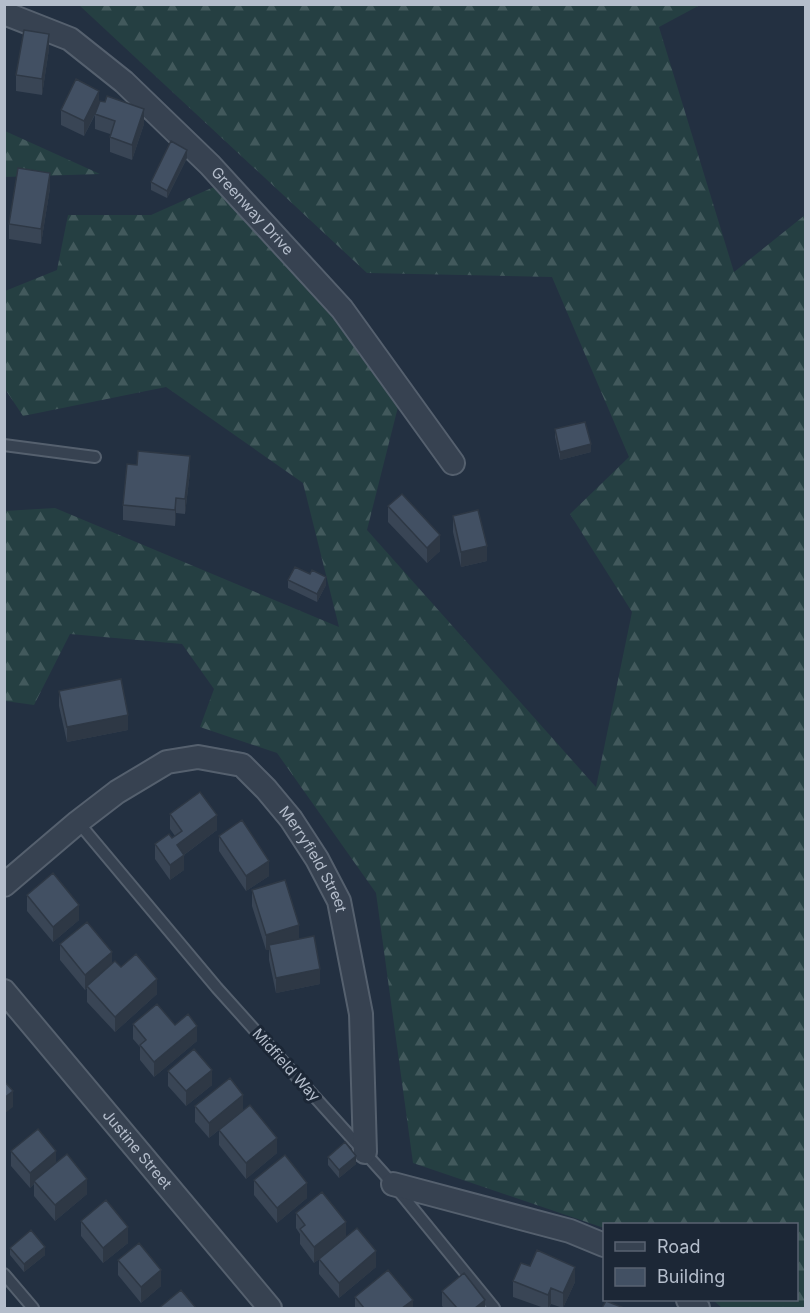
<svg xmlns="http://www.w3.org/2000/svg" width="810" height="1313" viewBox="0 0 810 1313" font-family="Inter,sans-serif">
	<style>
		.forest { fill: url(#forest-firs) }
		.lines { fill: none; stroke-linecap: round; stroke-linejoin: round }
		.lane-casing { stroke: #55606e; stroke-width: 14 }
		.street-casing { stroke: #55606e; stroke-width: 26 }
		.lane { stroke: #374251; stroke-width: 10 }
		.street { stroke: #374251; stroke-width: 22 }
		.wall { fill: #394555 }
		.shaded-wall { fill: #2e3845 }
		.building { fill: #425063; stroke: #2e3845; stroke-width: 1.5 }
		.labels { text-anchor: middle; stroke-width: 6; stroke-linejoin: round; paint-order: stroke }
		.street-label { font-size: 15px; fill: #b4bdcb; stroke: #1c2736 }
	</style>
	<defs>
		<pattern id="forest-firs" width="22" height="20" patternUnits="userSpaceOnUse" patternTransform="scale(1.5)"><rect width="22" height="20" fill="#253f42"/><path d="M5 1l3.5 6h-7zM16 11l3.5 6h-7z" fill="#42595c"/></pattern>
	</defs>
	<rect width="100%" height="100%" fill="#233041"/>
	<!-- forest -->
	<path class="forest" d="M79,5H700L659,27L734,272L805,215V1308H722L713,1300H796V1224H604V1228L413,1163L376,893L277,753L200,727L214,689L182,644L70,634L34,705L5,701L4,511L55,508L339,627L303,483L166,387L23,416L5,389V291L57,270L68,215H151L216,186L402,391L367,530L596,787L632,612L570,514L629,457L552,277L367,273Z
		M5,131L100,174L5,177Z"/>
	<g class="lines">
		<!-- lane casing -->
		<g class="lane-casing">
			<path id="lane" d="M4,445L95,457
				M78,822L217,988L393,1184L494,1308
				M4,1274L33,1308"/>
		</g>
		<!-- street casing -->
		<g class="street-casing">
			<g id="street">
				<path id="s1" d="M4,13L70,39L124,82L210,165L342,309L453,463"/>
				<path id="s2" d="M4,885L78,822L117,792L167,762L198,757L242,765L266,789L291,819L317,859L339,901L361,1014L365,1152"/>
				<path id="s3" d="M4,991L270,1308"/>
				<path d="M393,1184L570,1231L604,1245"/>
				<path d="M688,1300L698,1308"/>
			</g>
		</g>
		<!-- lane -->
		<use href="#lane" class="lane"/>
		<!-- street -->
		<use href="#street" class="street"/>
	</g>
	<!-- wall -->
	<path class="wall" d="M49,49L42,95L16,91V75Z
		M99,102L144,124L132,160L110,152V134L95,129V115L84,136L61,125V110Z
		M187,158L167,198L151,190V182Z
		M50,188L41,244L9,239V224Z
		M555,429L591,452L560,460L555,437Z
		M190,472L185,514L176,513L175,526L123,520V505Z
		M388,506L440,551L427,563L388,522Z
		M453,516L487,561L461,567L453,532Z
		M310,574L326,585L317,602L288,588V580Z
		M59,691L128,730L67,742L59,706Z
		M170,814L217,830L184,855V870L170,880L155,859V844L172,838L175,836L170,829Z
		M219,836L269,876L246,891L219,851Z
		M252,890L299,939L320,984L276,993L269,960V950H266L252,906Z
		M27,895L79,920L53,942L27,911Z
		M60,944L121,967L157,994L115,1032L87,1002V988L85,990L60,960Z
		M133,1024L175,1025L197,1041L154,1077L140,1060V1047L133,1039Z
		M168,1071L212,1085L186,1106L168,1086Z
		M195,1106L243,1110L277,1153L246,1179L219,1145V1130L209,1138L195,1122Z
		M11,1151L56,1163L87,1194L55,1221L34,1196V1184L30,1188L11,1166Z
		M328,1157L356,1164L339,1178L328,1165Z
		M254,1180L307,1198L277,1223L254,1195Z
		M296,1213L346,1237L376,1267L339,1298L319,1274V1259L326,1254L314,1263L300,1244V1234L296,1228Z
		M81,1221L128,1243L103,1263L81,1236Z
		M10,1248L45,1255L24,1272L10,1255Z
		M118,1260L161,1286L141,1303L118,1275Z
		M513,1281L575,1282L563,1308L551,1304L549,1308H544L513,1297Z
		M442,1291L485,1308H444L442,1306Z
		M355,1297L413,1308H355Z"/>
	<!-- shaded-wall -->
	<path class="shaded-wall" d="M49,34V49L42,95V79Z
		M99,91V106L84,136V121Z
		M144,109V124L132,160V145Z
		M187,150V158L167,198V191Z
		M50,173V188L41,244V229Z
		M591,444V452L560,460V452Z
		M190,456V472L185,514V499Z
		M176,498V513L175,526V510Z
		M440,535V551L427,563V548Z
		M487,546V561L461,567V552Z
		M326,577V585L317,602V594Z
		M128,715V730L67,742V727Z
		M217,815V830L177,860V845Z
		M184,855V870L170,880V865Z
		M269,861V876L246,891V876Z
		M79,905V920L53,942V927Z
		M299,925V940L269,945V950H266V935Z
		M112,952V968L87,986V988L85,990V975Z
		M320,969V984L276,993V978Z
		M157,979V994L115,1032V1017Z
		M197,1026V1041L154,1077V1062Z
		M212,1070V1085L186,1106V1091Z
		M13,1091V1107L4,1114V1098Z
		M243,1095V1110L209,1138V1123Z
		M277,1138V1153L246,1179V1163Z
		M56,1151V1166L34,1181V1184L30,1188V1173Z
		M356,1156V1164L339,1178V1170Z
		M87,1179V1194L55,1221V1205Z
		M307,1183V1198L277,1223V1208Z
		M346,1222V1238L314,1263V1247Z
		M128,1227V1243L103,1263V1248Z
		M45,1247V1255L24,1272V1264Z
		M376,1251V1267L339,1298V1283Z
		M575,1267V1282L563,1308V1293Z
		M161,1270V1286L141,1303V1287Z
		M551,1288V1304L548,1308V1295Z
		M413,1300V1308H402Z
		M485,1300V1308H475Z"/>
	<!-- building -->
	<path class="building" d="M24,30L49,34L42,79L16,75Z
		M76,79L99,91L84,121L61,110Z
		M107,96L144,109L132,145L110,137L115,121L95,114L100,101L105,102Z
		M171,141L187,150L167,191L151,182Z
		M18,168L50,173L41,229L9,224Z
		M585,422L591,444L560,452L555,429Z
		M138,451L190,456L185,499L176,498L175,510L123,505L127,464L137,465Z
		M402,494L440,535L427,548L388,506Z
		M478,510L487,546L461,552L453,516Z
		M295,567L310,574L312,570L326,577L317,594L288,580Z
		M121,679L128,715L67,727L59,691Z
		M200,792L217,815L177,845L184,855L170,865L155,844L169,834L172,838L182,831L170,814Z
		M242,820L269,861L246,876L219,836Z
		M53,873L79,905L53,927L27,895Z
		M285,880L299,925L266,935L252,890Z
		M87,922L112,952L85,975L60,944Z
		M314,936L320,969L276,978L269,945Z
		M136,954L157,979L115,1017L87,986L115,961L121,967Z
		M157,1004L175,1025L188,1014L197,1026L154,1062L140,1045L146,1040L133,1024Z
		M194,1049L212,1070L186,1091L168,1071Z
		M230,1078L243,1095L209,1123L195,1106Z
		M4,1081L13,1091L4,1098Z
		M250,1105L277,1138L246,1163L219,1130Z
		M38,1129L56,1151L30,1173L11,1151Z
		M345,1142L356,1156L339,1170L328,1157Z
		M67,1154L87,1179L55,1205L34,1181Z
		M285,1155L307,1183L277,1208L254,1180Z
		M322,1192L346,1222L314,1247L300,1229L305,1225L296,1213Z
		M106,1200L128,1227L103,1248L81,1221Z
		M357,1228L376,1251L339,1283L319,1259Z
		M31,1230L45,1247L24,1264L10,1248Z
		M139,1243L161,1270L141,1287L118,1260Z
		M537,1250L575,1267L563,1293L551,1288L548,1295L513,1281L521,1263L530,1266Z
		M388,1270L413,1300L402,1308H364L355,1297Z
		M464,1273L485,1300L475,1308H457L442,1291Z
		M181,1290L196,1308H159Z
		M606,1301L624,1308H602Z"/>
	<g class="labels">
		<!-- street labels -->
		<g class="street-label">
			<text dy="5" stroke="none"><textPath href="#s1" startOffset="322">Greenway Drive</textPath></text>
			<text dy="5" stroke="none"><textPath href="#s2" startOffset="400">Merryfield Street</textPath></text>
			<text transform="translate(286 1065) rotate(48)" y="5">Midfield Way</text>
			<text dy="5" stroke="none"><textPath href="#s3" startOffset="207">Justine Street</textPath></text>
		</g>
	</g>
	<!-- border -->
	<rect width="810" height="1313" fill="none" stroke="#b4bdcb" stroke-width="12"/>
	<!-- legend -->
	<rect x="603" y="1223" width="195" height="78" fill="#1c2736" stroke="#596372" stroke-width="1.5"/>
	<rect x="615" y="1242" width="30" height="9" fill="#374251" stroke="#596372" stroke-width="1.5"/>
	<text x="657" y="1253" font-size="18" fill="#b4bdcb">Road</text>
	<rect x="615" y="1268" width="30" height="18" fill="#425063" stroke="#596372" stroke-width="1.5"/>
	<text x="657" y="1283" font-size="18" fill="#b4bdcb">Building</text>
</svg>
